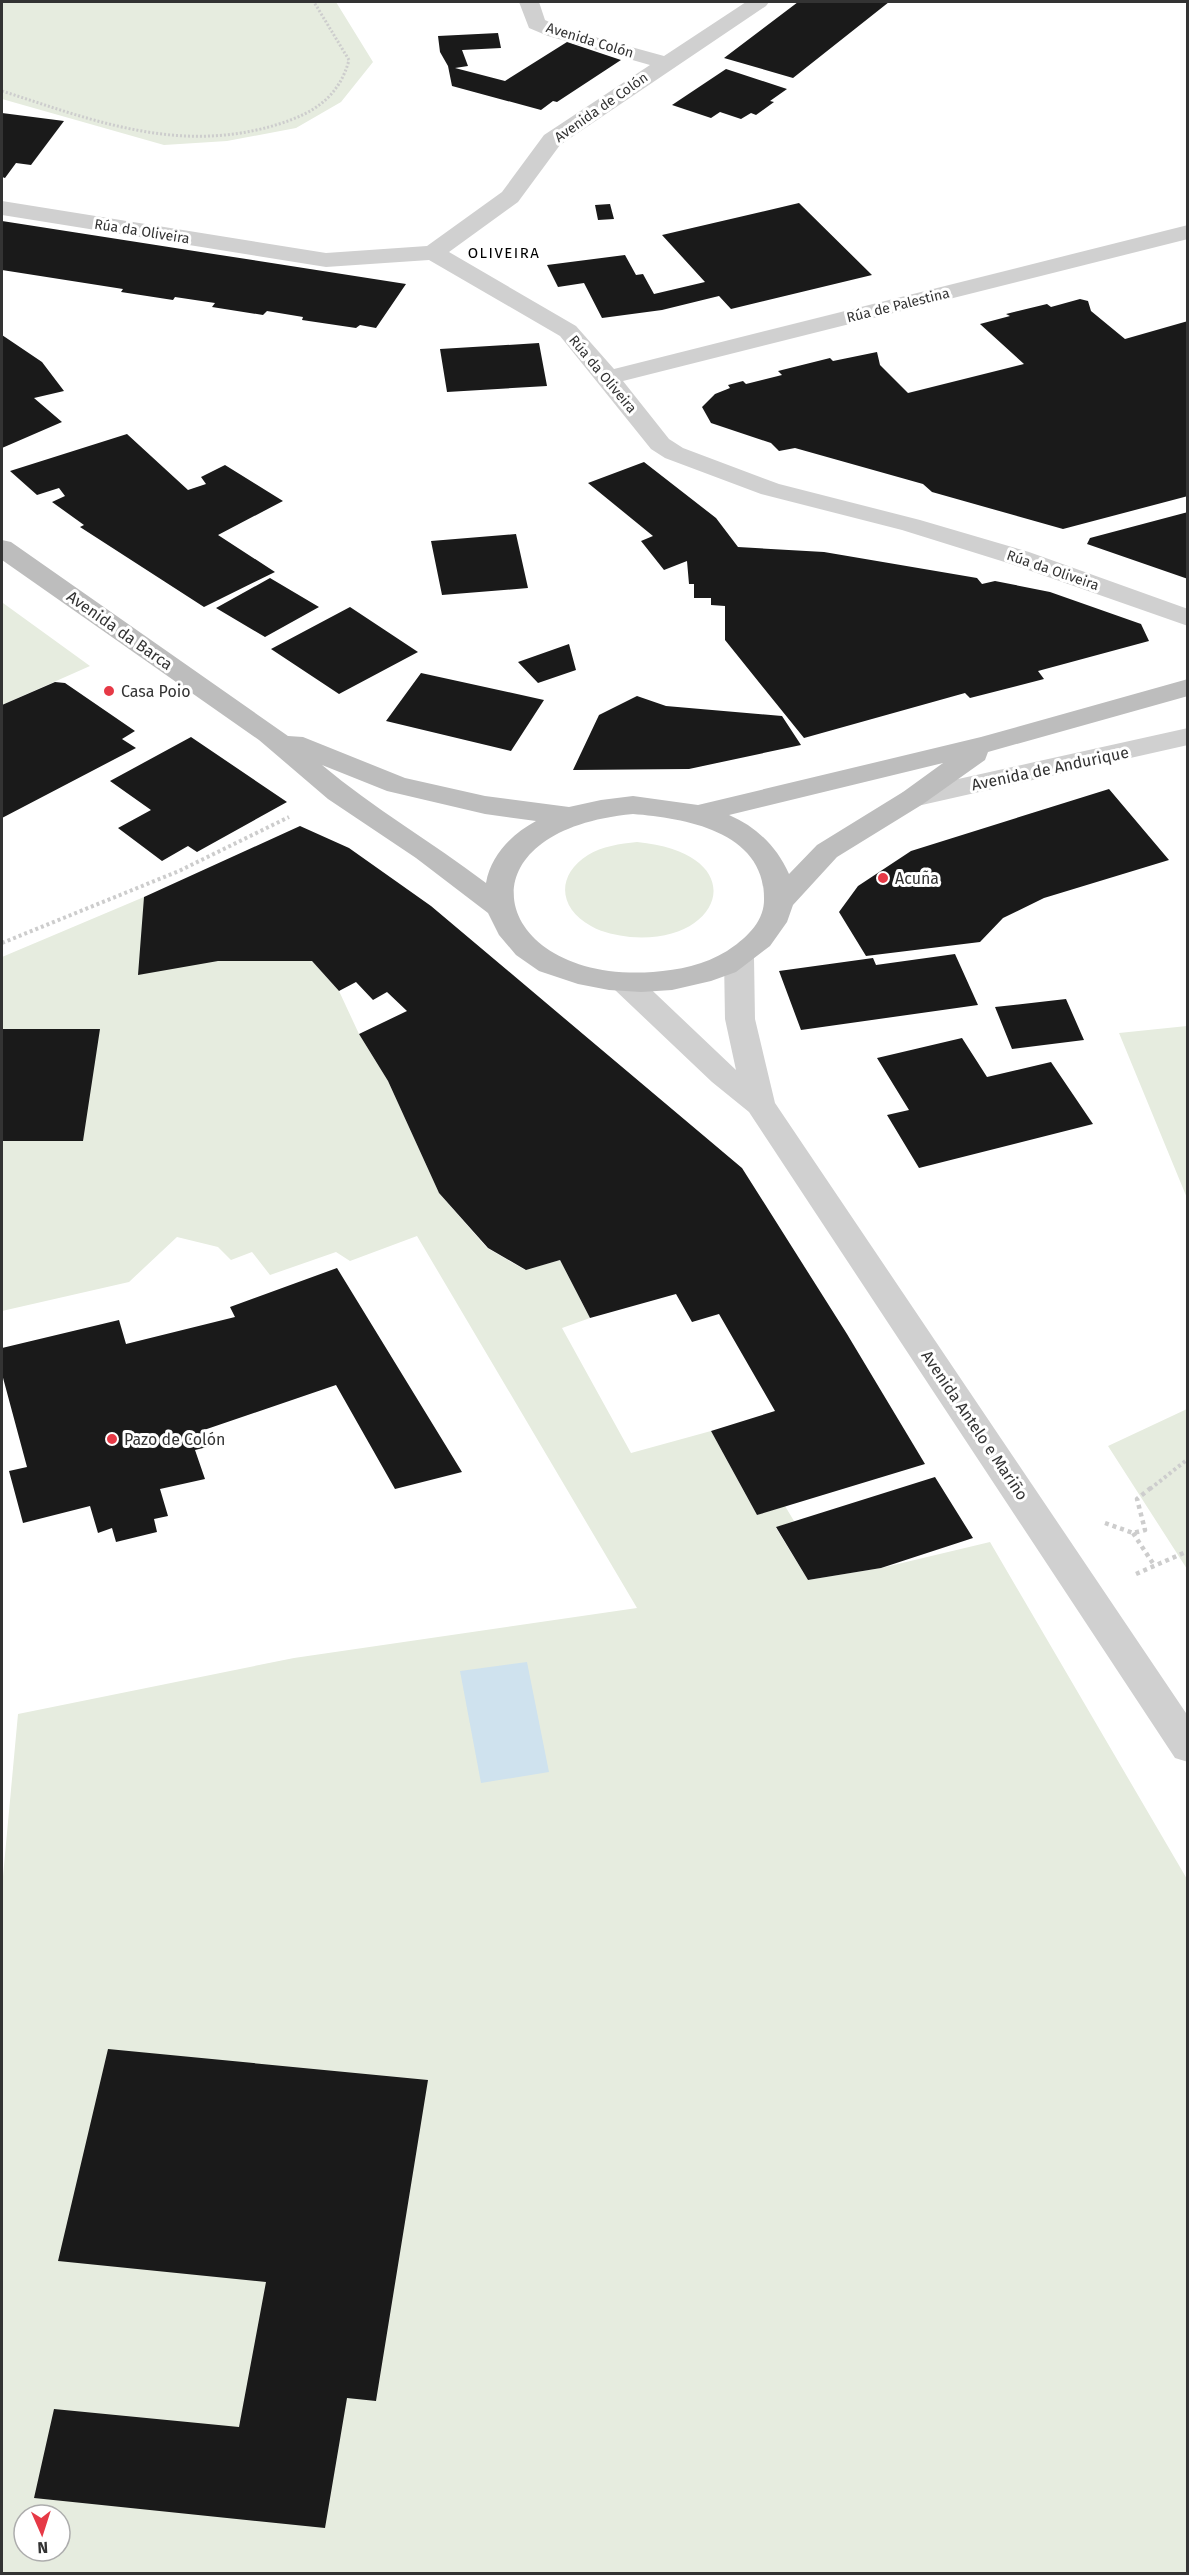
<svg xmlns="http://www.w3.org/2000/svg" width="1189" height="2575" viewBox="0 0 1189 2575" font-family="'Fira Sans',sans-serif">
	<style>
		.green { fill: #e6ecdf; fill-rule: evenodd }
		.water { fill: #cfe2ee }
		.building { fill: #1a1a1a }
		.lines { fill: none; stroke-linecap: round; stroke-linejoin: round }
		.path-far2 { stroke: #cdcdcd; stroke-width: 3; stroke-dasharray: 2 2; stroke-linecap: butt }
		.path-far1 { stroke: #cdcdcd; stroke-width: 4; stroke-dasharray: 3 3; stroke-linecap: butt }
		.path { stroke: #cdcdcd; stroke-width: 4.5; stroke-dasharray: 4 4; stroke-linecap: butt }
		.minor { fill: #d0d0d0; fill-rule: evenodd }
		.tertiary { fill: #d0d0d0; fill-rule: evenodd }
		.secondary { fill: #bdbdbd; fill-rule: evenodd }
		.poi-dot { fill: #e63946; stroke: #fff; stroke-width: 2 }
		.labels { text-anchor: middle; stroke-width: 6; stroke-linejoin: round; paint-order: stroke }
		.far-street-label { font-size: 14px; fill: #333; stroke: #fff }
		.far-neighbourhood-label { font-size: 15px; letter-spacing: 1.5px; fill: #000; stroke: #fff }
		.street-label { font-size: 16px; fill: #333; stroke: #fff }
		.poi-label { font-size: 16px; fill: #333; stroke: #fff; text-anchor: start }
	</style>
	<rect width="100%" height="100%" fill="#fff"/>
	<!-- green -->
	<path class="green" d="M2,2H336L373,62L341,102L296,128L227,141L164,145L2,99Z
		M3,603L90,666L2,705Z
		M637,842C754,853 725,945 630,937C617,935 603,933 591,926C558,908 556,875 588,855C602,846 620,844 637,842Z
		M144,897L218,961H312L339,991L359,1034L388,1081L439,1193L487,1248L525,1270L560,1260L590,1318L562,1328L631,1453L711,1431L757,1515L785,1506L794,1521L776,1528L808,1580L881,1568L990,1542L1187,1879V2573L2,2574V1887L18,1714L294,1658L637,1608L417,1236L350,1261L336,1252L270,1275L252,1252L231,1260L218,1247L177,1237L129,1282L2,1311V957ZM24,2515H60V2551H24Z
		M1187,1026H1188L1187,1198L1119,1033Z
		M1187,1409V1569L1108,1446Z"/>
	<!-- water -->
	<path class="water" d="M527,1662L549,1772L481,1783L460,1671Z"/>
	<!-- building -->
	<path class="building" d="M798,2H889L793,78L724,58Z
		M498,33L501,48L462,50L468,66L455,68L505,81L567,42L621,60L557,102L553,101L541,110L452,86L448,66L440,52L438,36Z
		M726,69L787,89L770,101L774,102L756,115L751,113L741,119L720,112L711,118L672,105Z
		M2,113L64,121L31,165L16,163L5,178L2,177Z
		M799,203L872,275L731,309L719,296L662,310L602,318L584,283L558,287L547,265L625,255L636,275L643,274L654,294L705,282L662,235Z
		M610,204L614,219L598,220L595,205Z
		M2,221L406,284L376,328L360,325L356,328L302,320L303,317L267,311L263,315L212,307L215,303L175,297L173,300L121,292L123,289L2,270Z
		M1080,299L1088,301L1091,311L1125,339L1188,321V496L1063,529L932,492L923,484L795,448L779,451L771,443L711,423L702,407L715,394L730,388L728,385L743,381L746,384L782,375L778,371L830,358L833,361L877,352L880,365L908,393L1024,364L980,324L1010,316L1006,314L1047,304L1051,307Z
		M2,335L42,362L64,391L34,398L62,422L2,448Z
		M539,343L547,386L447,392L440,349Z
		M127,434L188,490L206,484L201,477L225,465L283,501L218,535L275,572L204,607L80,527L84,525L52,502L65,496L59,488L37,495L10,471Z
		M644,462L716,518L738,547L824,552L977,578L982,584L995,581L1050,592L1141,624L1149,641L1038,671L1044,679L970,698L965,693L804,738L725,640V606L711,605V598H694V584H689L687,561L664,570L641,541L653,536L588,483Z
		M1188,512V579L1087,544L1090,538Z
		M516,534L528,588L442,595L431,541Z
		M270,578L319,607L265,637L216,608Z
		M350,607L418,652L339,694L271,649Z
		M569,644L576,670L538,683L518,662Z
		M421,673L544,700L511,751L386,721Z
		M55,682L65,683L135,731L122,739L136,748L2,818V705Z
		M637,696L666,706L782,716L801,745L689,769L573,770L599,715Z
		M191,737L287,802L197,852L188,846L162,861L118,828L151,810L110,781Z
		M1109,789L1169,860L1044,898L1003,918L980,942L866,956L839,912L858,886L911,851Z
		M300,826L349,848L431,906L742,1168L847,1334L925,1464L757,1515L711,1431L775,1411L719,1314L692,1322L676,1294L590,1318L560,1260L526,1270L488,1248L439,1193L388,1081L359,1034L407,1011L387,992L373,1000L356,982L339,991L312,961H218L138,975L144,897Z
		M955,954L978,1005L801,1030L779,971L873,958L876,965Z
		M1066,999L1084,1040L1012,1049L995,1007Z
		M2,1029H100L83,1141H2Z
		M962,1038L987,1077L1051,1062L1093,1124L919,1168L887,1115L909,1110L877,1058Z
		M337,1268L462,1472L395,1489L336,1385L201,1431L207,1447L195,1450L205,1479L160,1489L168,1516L154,1519L157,1532L116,1542L112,1528L98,1533L90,1506L23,1523L9,1471L27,1467L2,1374V1348L119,1320L126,1344L235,1317L230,1307Z
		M935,1477L973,1538L881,1568L808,1580L776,1527Z
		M108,2049L428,2080L376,2401L347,2398L325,2528L34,2498L54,2409L239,2427L266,2282L58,2261Z"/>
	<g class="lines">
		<!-- path-far2 -->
		<path class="path-far2" d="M2,91C95,121 180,155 279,124C314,113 339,97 349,60L314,2"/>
		<!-- path-far1 -->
		<path class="path-far1" d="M2,943L179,871L289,817
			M1150,1489L1188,1459"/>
		<!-- path -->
		<path class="path" d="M1105,1523L1133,1533L1145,1530L1137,1499L1152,1487
			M1133,1533L1154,1565
			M1136,1574L1188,1551"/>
		<!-- minor -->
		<path class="minor" d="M519,2H539L545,20L562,28L664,56L746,2H769L766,6L560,145L518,202L449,252L576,326L614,369L1188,225V239L623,381L669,439L683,448L779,484L920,520L1029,552L1188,609V626L1011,564L902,530L761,494L665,458L651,449L560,336L429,260L326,267L2,215V201L326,253L427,246L502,192L544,135L650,65L548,36L529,28Z
			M1188,728V745L913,807L903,804L899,798L903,792L913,789Z"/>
		<!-- tertiary -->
		<path class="tertiary" d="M739,948L750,951L754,958L755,1019L775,1103L1188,1716V1762L1175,1758L749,1112L712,1082L615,990L611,983L615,976L626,973L637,976L736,1070L725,1019L724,958L728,951Z"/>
		<!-- secondary -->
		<path class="secondary" d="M2,540L11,542L288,736L303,737L405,778L485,796L569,807L601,800L633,796L698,805L981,737L1188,679V696L988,752L985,760L923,804L837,857L793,905L787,922L770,946L736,972L711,981L672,990L641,992L609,990L578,984L539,971L516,955L499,935L488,913L416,858L328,799L259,740L2,560ZM943,763L903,792L817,845L789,874C777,847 757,827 729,815ZM322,765L387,791L485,814L536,821C512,834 491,855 486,883C432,842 373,808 322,765ZM633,814C684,818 764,831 764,898C765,922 745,939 727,951C704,965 679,970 653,972C492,983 452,831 633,814Z"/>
	</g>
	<!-- markers -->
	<g class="poi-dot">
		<circle cx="109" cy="691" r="6"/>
		<circle cx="883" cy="878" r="6"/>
		<circle cx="112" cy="1439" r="6"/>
	</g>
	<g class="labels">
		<!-- far-street labels -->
		<g class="far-street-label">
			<text transform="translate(590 40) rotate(17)" y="5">Avenida Colón</text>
			<text transform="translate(601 107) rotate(-35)" y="5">Avenida de Colón</text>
			<text transform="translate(142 231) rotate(9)" y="5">Rúa da Oliveira</text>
			<text transform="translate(898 305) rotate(-14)" y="5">Rúa de Palestina</text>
			<text transform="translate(603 374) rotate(50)" y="5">Rúa da Oliveira</text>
			<text transform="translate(1053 570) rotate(19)" y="5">Rúa da Oliveira</text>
		</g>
		<!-- far-neighbourhood labels -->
		<g class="far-neighbourhood-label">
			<text x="504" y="258">OLIVEIRA</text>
		</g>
		<!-- street labels -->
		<g class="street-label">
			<text transform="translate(120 630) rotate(35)" y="6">Avenida da Barca</text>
			<text transform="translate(1050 768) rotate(-12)" y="6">Avenida de Andurique</text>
			<text transform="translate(975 1425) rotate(56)" y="6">Avenida Antelo e Mariño</text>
		</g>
		<!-- poi labels -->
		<g class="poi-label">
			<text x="121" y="697">Casa Poio</text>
			<text x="895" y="884">Acuña</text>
			<text x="124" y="1445">Pazo de Colón</text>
		</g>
	</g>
	<!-- border -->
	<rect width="1189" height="2575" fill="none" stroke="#333333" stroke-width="6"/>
	<!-- north arrow -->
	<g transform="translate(42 2533) rotate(177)"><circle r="28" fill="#ffffff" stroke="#adadad" stroke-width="1.5"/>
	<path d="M0-4.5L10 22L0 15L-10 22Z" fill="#e63946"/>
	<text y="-9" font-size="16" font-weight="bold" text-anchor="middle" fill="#333333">N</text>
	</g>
</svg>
